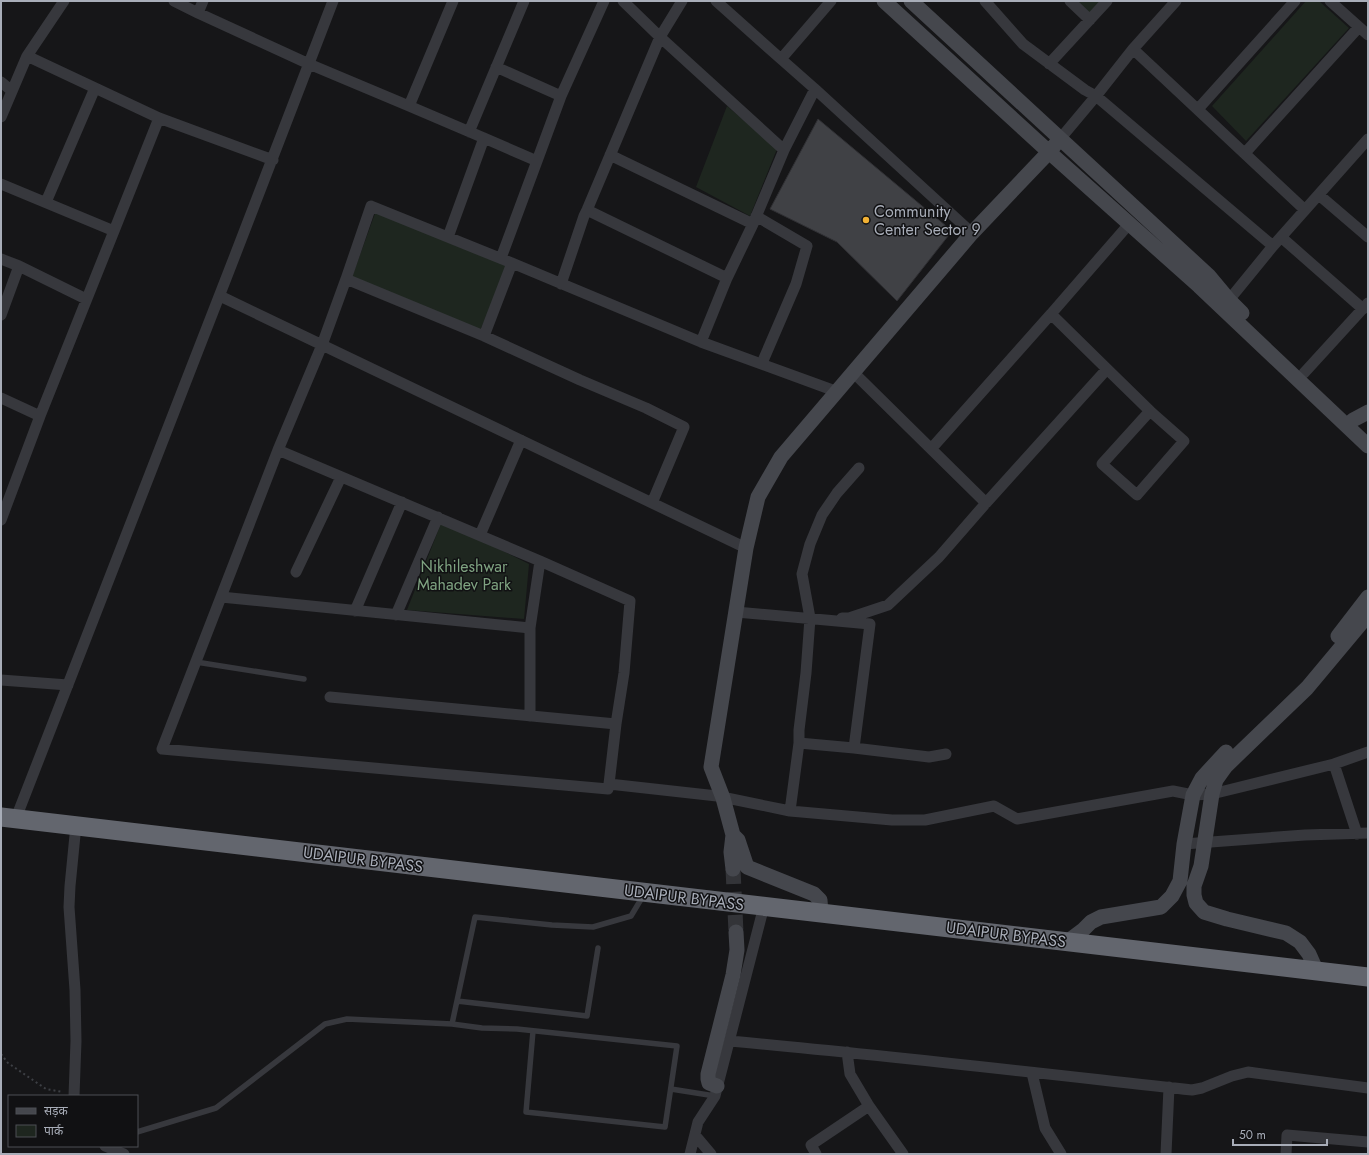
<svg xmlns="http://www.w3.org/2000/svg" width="1369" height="1155" viewBox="0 0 1369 1155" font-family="Jost,'Noto Sans Devanagari',sans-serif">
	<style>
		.green { fill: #1e261f }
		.building { fill: #404145; stroke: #303034 }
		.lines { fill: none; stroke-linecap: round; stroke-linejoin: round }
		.secondary-tunnel { stroke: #333438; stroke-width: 15; stroke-dasharray: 15 8; stroke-linecap: butt }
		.path { stroke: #3d3f44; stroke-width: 2; stroke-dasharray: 2 3; stroke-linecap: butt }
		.lane { stroke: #37383d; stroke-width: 5.5 }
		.street { stroke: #37383d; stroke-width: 11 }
		.secondary { stroke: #45474d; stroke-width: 15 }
		.highway { stroke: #63666e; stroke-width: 19 }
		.poi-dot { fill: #f2b134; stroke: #111113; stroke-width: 1.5 }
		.labels { text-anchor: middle; stroke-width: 3; stroke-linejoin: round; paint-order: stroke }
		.poi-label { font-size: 16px; fill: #a8adb8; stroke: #111113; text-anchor: start }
		.park-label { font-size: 16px; fill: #7fa381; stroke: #111113 }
		.street-label { font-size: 16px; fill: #a8adb8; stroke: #111113 }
	</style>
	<rect width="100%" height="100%" fill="#161618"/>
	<!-- green -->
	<path class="green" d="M1074,1H1105L1090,17Z
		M1306,1H1319L1349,28L1246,141L1212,106Z
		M727,106L777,149L750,216L696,187Z
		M377,208L511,267L480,330L352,277Z
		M442,521L529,564L524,619L407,610Z"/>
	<!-- building -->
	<path class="building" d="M818,119L952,231L897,301L837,242L770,209Z"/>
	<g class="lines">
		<!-- secondary-tunnel -->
		<path class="secondary-tunnel" d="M733,869L736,932"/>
		<!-- path -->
		<path class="path" d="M1,1054L8,1063L46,1089L63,1092"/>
		<!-- lane -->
		<path class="lane" d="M196,662L304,679
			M457,1001L587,1016L598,948
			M452,1024L482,1028L517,1029L677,1046L665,1127L526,1112L533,1031
			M671,1089L715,1096
			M137,1132L216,1108L325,1024L347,1019L452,1024L475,917L552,925L593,927L631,916L643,896"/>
		<!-- street -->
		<path class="street" d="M174,1L198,13
			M203,1L198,13L309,64L409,106
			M453,1L409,106L484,138
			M623,1L660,37L682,1
			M716,1L781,59
			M985,1L1023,44L1085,90L1096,96L1273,246
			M1070,1L1090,20
			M1330,1L1368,35
			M1133,49L1305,210
			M27,56L64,1
			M1049,64L1107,1
			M496,67L561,96L604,1
			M1,82L12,91
			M815,89L781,59L831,1
			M1198,109L1295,1
			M1,117L27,56L159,118L273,160
			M469,132L524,1
			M1060,139L1096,96L1133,49L1176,1
			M784,150L815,89L972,233
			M1245,153L1359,27
			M537,161L561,96
			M1,184L114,231L159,118
			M1319,195L1368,237
			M46,202L95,88
			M587,210L727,278L701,342
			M756,216L807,246L796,284L762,363
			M448,237L484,138L537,161L501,258
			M1281,237L1363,309
			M1,259L19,266
			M727,278L753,224
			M561,284L584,216L587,210L660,37L784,150L753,224L610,155
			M220,296L746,548
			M1229,300L1273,246L1368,139
			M1051,314L1130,223
			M1,315L19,266L86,299
			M484,336L346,279L371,206L512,263
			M1107,369L1150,411L1102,464L1137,495L1184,441L1150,411
			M1304,373L1368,303
			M1,398L40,416L114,231
			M931,449L1051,314L1107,369L986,503
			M278,450L322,345L346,279
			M652,503L684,427L646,408L580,380L484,336L512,263L701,342L838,392
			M1,520L40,416
			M480,535L521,440
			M540,561L630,601L624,673L616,724L609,784L717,796L790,811
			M296,572L341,477
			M221,597L530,628
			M355,611L402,502
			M736,612L870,624L854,748L799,743V730L806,673L810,618L802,574L810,544L822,515L837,493L859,468
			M396,615L438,517
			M842,618H849L888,605L939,557L986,503L854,373
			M1,680L68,685
			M330,697L616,724
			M530,716V628L540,561L278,450L162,749L608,789L609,784
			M799,743L790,811L892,820H925L994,806L1017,819L1173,791L1193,795L1212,794L1334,764L1368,752
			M854,748L929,757L946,754
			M1334,764L1357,834
			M16,818C121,546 229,274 333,1
			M1184,844L1305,835L1368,833
			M730,1041C884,1055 1038,1073 1192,1090L1202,1088L1232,1076L1248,1072L1368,1088
			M847,1052L850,1074L869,1106L903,1154
			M1032,1073L1045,1128L1061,1154
			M74,1096L76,1041L75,990L69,907L70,886L76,825
			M695,1135L711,1154
			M105,1146L124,1154
			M690,1154L698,1122L715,1096L764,906
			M816,1154L811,1145L869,1106
			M1166,1154L1169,1087
			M1286,1154L1287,1135L1368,1142"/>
		<!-- secondary -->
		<path class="secondary" d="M884,1L1049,152L1199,286L1368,446
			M911,1L1209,276L1229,300L1242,313
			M1353,420L1368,412
			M1338,636L1368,597
			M733,869L731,852L733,835
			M821,912L820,900L814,894L747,867L738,840L733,835L723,798L711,767L746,548L758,497L781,457L972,233L1049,152L1060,139
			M1067,942L1083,930L1091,922L1101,917L1161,907L1172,896L1180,881L1184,844L1193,795L1202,778L1226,752
			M1317,972L1309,954L1300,942L1286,933L1227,919L1204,912L1196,903L1194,895V886L1201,866L1212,794L1216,780L1226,766L1307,688L1368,615
			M717,1086L709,1083L708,1079V1074L733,975L737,950L736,932"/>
		<!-- highway -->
		<path class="highway" d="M1,817L1368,977"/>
	</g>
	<!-- markers -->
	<circle class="poi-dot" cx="866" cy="220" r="4"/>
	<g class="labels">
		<!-- poi labels -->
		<g class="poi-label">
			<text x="874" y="217">Community<tspan x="874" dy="18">Center Sector 9</tspan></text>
		</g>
		<!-- park labels -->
		<g class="park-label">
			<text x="464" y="572">Nikhileshwar<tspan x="464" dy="18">Mahadev Park</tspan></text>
		</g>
		<!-- street labels -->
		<g class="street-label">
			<text transform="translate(363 859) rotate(7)" y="6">UDAIPUR BYPASS</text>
			<text transform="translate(684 897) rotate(7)" y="6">UDAIPUR BYPASS</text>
			<text transform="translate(1006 934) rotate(7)" y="6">UDAIPUR BYPASS</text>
		</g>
	</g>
	<!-- border -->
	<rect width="1369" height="1155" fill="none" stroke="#a8adb8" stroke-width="4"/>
	<!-- legend -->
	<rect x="8" y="1095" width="130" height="52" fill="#111113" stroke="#4d4f55"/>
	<rect x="16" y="1108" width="20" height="6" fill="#45474d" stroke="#4d4f55"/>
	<text x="44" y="1115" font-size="12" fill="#a8adb8">सड़क</text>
	<rect x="16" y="1125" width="20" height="12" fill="#1e261f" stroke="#4d4f55"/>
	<text x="44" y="1135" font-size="12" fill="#a8adb8">पार्क</text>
	<!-- scale -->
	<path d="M1233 1139v6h94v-6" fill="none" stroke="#a8adb8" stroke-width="2"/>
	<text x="1239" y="1139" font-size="12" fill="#a8adb8" stroke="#111113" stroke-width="3" paint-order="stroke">50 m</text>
</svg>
